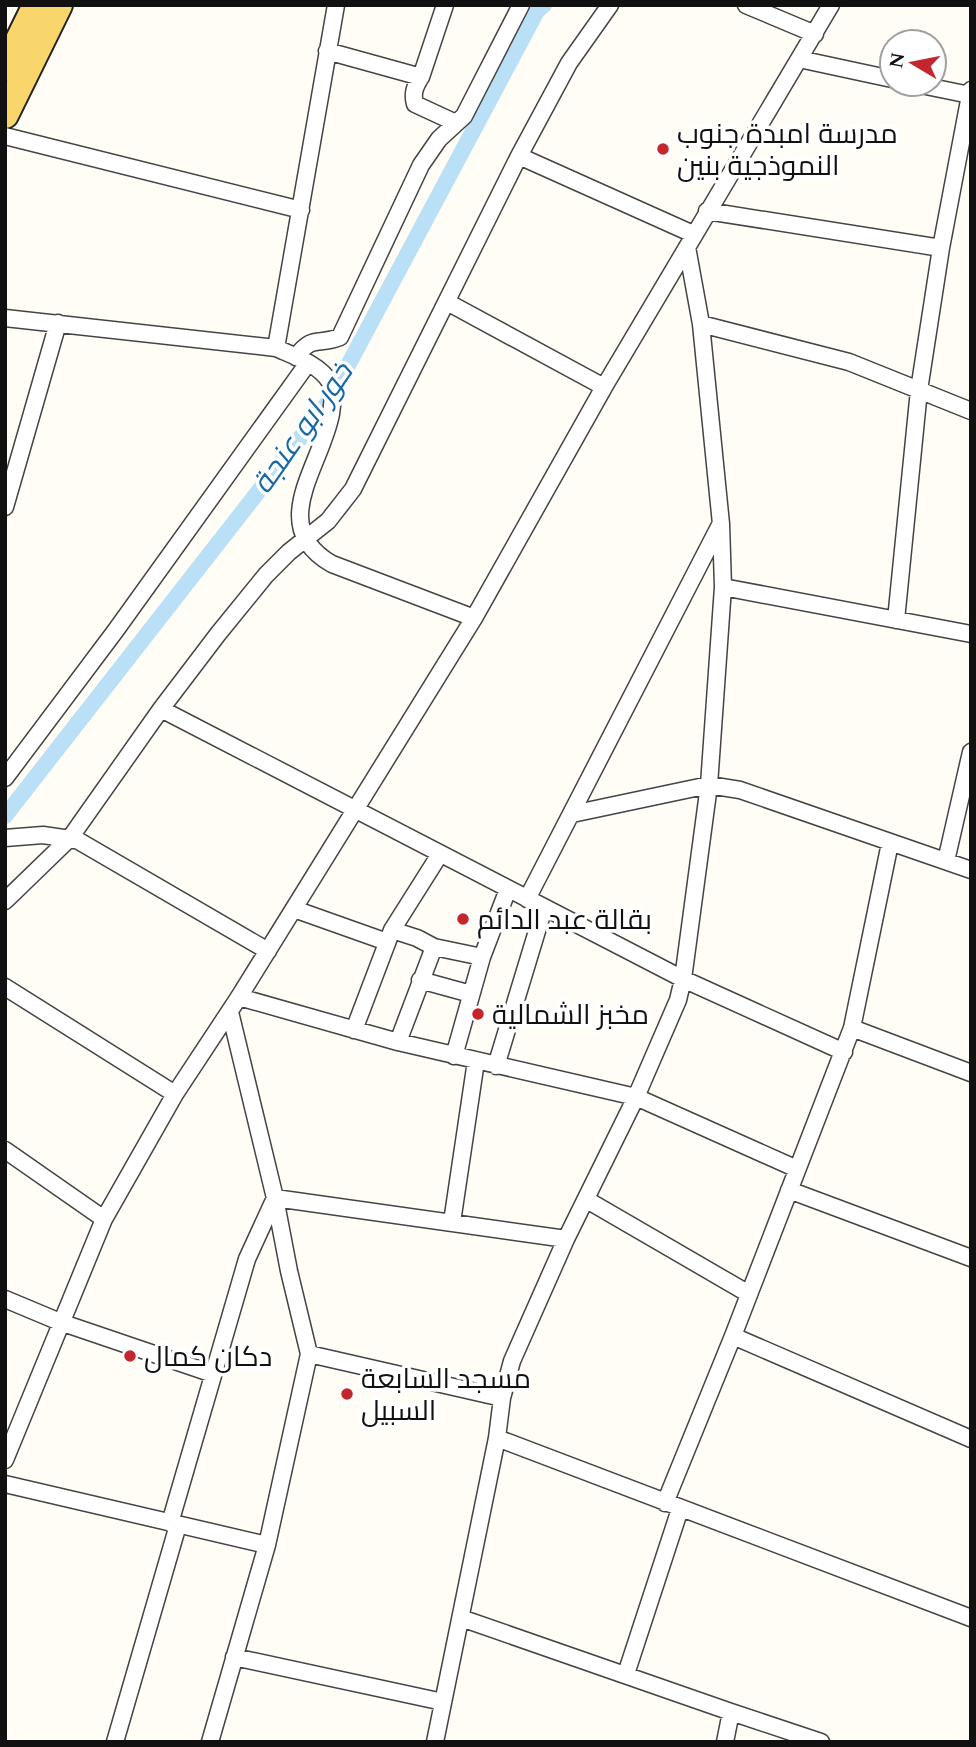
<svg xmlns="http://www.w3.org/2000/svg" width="976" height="1747" viewBox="0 0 976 1747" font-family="Spectral,Cairo,serif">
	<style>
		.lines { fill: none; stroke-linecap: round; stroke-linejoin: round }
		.canal { stroke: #b9e0f7; stroke-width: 16 }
		.minor-casing { stroke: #444; stroke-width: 19 }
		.primary-casing { stroke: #222; stroke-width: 30 }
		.minor { stroke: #fff; stroke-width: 16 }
		.primary { stroke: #f9d66b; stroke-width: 26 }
		.poi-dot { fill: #c4262e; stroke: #fff; stroke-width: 2.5 }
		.labels { text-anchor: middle; stroke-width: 7; stroke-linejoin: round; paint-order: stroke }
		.poi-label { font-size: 28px; fill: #111; stroke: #fff; text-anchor: start }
		.water-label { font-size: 30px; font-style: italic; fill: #1768a6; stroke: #fff }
	</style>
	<rect width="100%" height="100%" fill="#fffdf5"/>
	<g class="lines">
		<!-- canal -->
		<path class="canal" d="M5,816L329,401L537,11L544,5"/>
		<!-- minor casing -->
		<g class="minor-casing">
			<path id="minor" d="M445,5L421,77C415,86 412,93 415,104L456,123
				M746,5L815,34
				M327,51L421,77
				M799,59L892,79
				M916,84L970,95
				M5,136L301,210
				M519,156L693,234
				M707,211L941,248
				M447,302L604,387
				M5,318L276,348C294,356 319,364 330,382C335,391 332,404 331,414C321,467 266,526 332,564L474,618
				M701,324L849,362L971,411
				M276,348L336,5
				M296,357C313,334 318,346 340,337L421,165L439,139L464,116L521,5
				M5,507L58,323
				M723,587L971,634
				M896,620L919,390L941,248L971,90
				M161,709L683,979L844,1052
				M5,778L116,630L308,363
				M572,814L709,785L740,790L971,870
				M5,838L43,835L77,840L268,951
				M946,861L971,752
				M527,899L720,525
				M5,901L70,838L161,709L218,634L266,575L289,552L328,521L353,489L519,156L569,63L610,5
				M294,909L387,942
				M392,930L417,938L434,947L482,957
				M420,980L471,994
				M5,987L175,1094
				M239,997L398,1042L636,1097L797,1169
				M852,1028L971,1073
				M354,1030L392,930L440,854
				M398,1042L434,947
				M454,1056L482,957L508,889
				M496,1066L544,908
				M5,1150L104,1219
				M789,1190L971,1258
				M587,1200L749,1294
				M452,1222L476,1061
				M5,1299L60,1322L213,1374
				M733,1336L971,1439
				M309,1354L502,1398
				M497,1438L971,1618
				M5,1460L104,1219L175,1094L239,997L474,618L604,387L831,5
				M5,1484L267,1545
				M665,1503L733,1336L852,1028L890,843
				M170,1523L247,1259L275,1198L566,1239
				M461,1618L731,1712L821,1742
				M234,1657L443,1702
				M626,1674L680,1509
				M115,1742L178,1525
				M210,1742L267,1545L309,1354L289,1271L275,1198L230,1012
				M435,1742L497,1438L502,1398L512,1361L566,1239L636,1097L678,1000L683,979L709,785L723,587L721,524L701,324L687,247
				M725,1742L731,1712"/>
		</g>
		<!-- primary casing -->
		<g class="primary-casing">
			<path id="primary" d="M5,68L36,5
				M5,115L59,5"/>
		</g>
		<!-- minor -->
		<use href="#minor" class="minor"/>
		<!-- primary -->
		<use href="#primary" class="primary"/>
	</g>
	<!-- markers -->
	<g class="poi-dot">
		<circle cx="663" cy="149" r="7"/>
		<circle cx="463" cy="919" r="7"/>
		<circle cx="478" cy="1014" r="7"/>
		<circle cx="130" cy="1356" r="7"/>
		<circle cx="347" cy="1394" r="7"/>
	</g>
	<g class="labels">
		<!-- poi labels -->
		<g class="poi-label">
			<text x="677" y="143">مدرسة امبدة جنوب<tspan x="677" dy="32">النموذجية بنين</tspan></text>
			<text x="477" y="929">بقالة عبد الدائم</text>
			<text x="492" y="1024">مخبز الشمالية</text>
			<text x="144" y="1366">دكان كمال</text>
			<text x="361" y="1388">مسجد السابعة<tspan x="361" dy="32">السبيل</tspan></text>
		</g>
		<!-- water labels -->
		<g class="water-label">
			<text transform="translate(302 428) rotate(-55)" y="10">خور ابو عنجة</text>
		</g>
	</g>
	<!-- border -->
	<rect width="976" height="1747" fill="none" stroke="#111111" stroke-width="14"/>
	<!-- north arrow -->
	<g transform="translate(913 63) rotate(280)"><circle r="33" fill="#ffffff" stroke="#a0a0a0" stroke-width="2"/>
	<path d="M0-5L12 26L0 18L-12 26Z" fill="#c4262e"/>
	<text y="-10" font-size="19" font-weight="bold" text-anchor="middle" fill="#111111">N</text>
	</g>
</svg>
